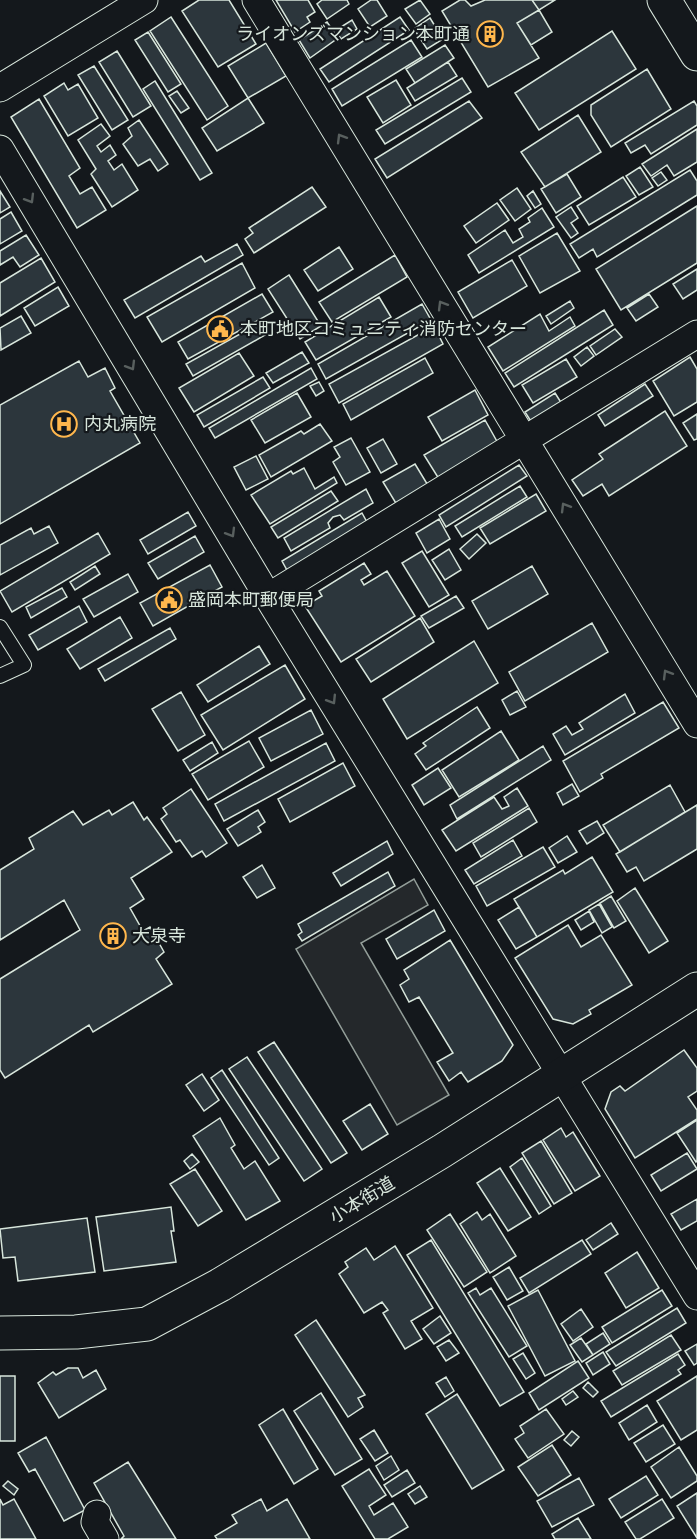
<svg xmlns="http://www.w3.org/2000/svg" width="697" height="1539" viewBox="0 0 697 1539" font-family="Arial,'Noto Sans JP',sans-serif">
	<style>
		.parking { fill: #24282b; stroke: #939e99; stroke-width: 1.5 }
		.building { fill: #2c363c; stroke: #d8e6dc; stroke-width: 1.5 }
		.lines { fill: none; stroke-linecap: round; stroke-linejoin: round }
		.lane-casing { stroke: #d8e6dc; stroke-width: 16 }
		.street-casing { stroke: #d8e6dc; stroke-width: 29 }
		.secondary-casing { stroke: #d8e6dc; stroke-width: 35 }
		.lane { stroke: #14181c; stroke-width: 14 }
		.street { stroke: #14181c; stroke-width: 27 }
		.secondary { stroke: #14181c; stroke-width: 33 }
		.oneway { stroke: #59605f }
		.labels { text-anchor: middle; stroke-width: 4.5; stroke-linejoin: round; paint-order: stroke }
		.poi-label { font-size: 18px; fill: #d8e6dc; stroke: #14181c; text-anchor: start }
		.street-label { font-size: 18px; fill: #d8e6dc; stroke: #14181c }
	</style>
	<rect width="100%" height="100%" fill="#14181c"/>
	<!-- parking -->
	<path class="parking" d="M414,879L428,905L361,943L449,1095L397,1125L296,949Z"/>
	<!-- building -->
	<path class="building" d="M199,0H229L256,44L218,67L182,11Z
		M276,0H308L315,12L307,17L310,22L295,32Z
		M322,0H347L349,4L327,19L317,4Z
		M371,0H377L387,16L370,27L358,9Z
		M420,0L430,14L416,24L405,9Z
		M460,0H465L471,6L485,0H532L539,10L517,23L539,58L488,87L442,11Z
		M532,0H555L539,10Z
		M539,10L552,32L531,45L517,23Z
		M171,17L228,106L207,120L150,31Z
		M400,17L409,30L329,82L320,69Z
		M430,18L443,39L427,49L414,29Z
		M352,20L357,29L341,39L336,30Z
		M327,22L338,38L310,58L299,40Z
		M612,31L636,69L539,130L515,93Z
		M148,32L181,84L168,92L135,40Z
		M411,40L422,57L342,106L332,89Z
		M266,43L286,76L248,98L228,66Z
		M445,45L454,58L415,83L406,69Z
		M117,51L151,106L133,117L99,62Z
		M448,62L457,76L415,101L407,88Z
		M94,66L128,120L112,130L78,75Z
		M647,69L671,109L611,147L591,115V105Z
		M462,78L471,92L385,144L376,130Z
		M396,80L411,105L383,123L367,97Z
		M155,81L212,173L200,180L143,89Z
		M64,83L68,90L78,84L98,118L68,136L44,96Z
		M177,91L189,108L181,113L169,96Z
		M248,98L264,123L217,151L202,128Z
		M39,99L80,168L69,176L80,194L92,187L106,210L77,228L11,117Z
		M469,101L482,118L387,178L375,159Z
		M694,101L697,106V125L651,154L645,145L631,153L625,143Z
		M578,115L601,152L545,187L521,152Z
		M139,120L168,164L158,171L150,159L138,166L123,144L132,136L128,128Z
		M101,124L110,136L97,146L101,152L110,145L116,155L108,161L114,170L122,164L138,190L112,207L91,174L96,169L78,140Z
		M697,129V162L674,176L667,165L651,176L642,164Z
		M640,167L653,187L639,195L626,176Z
		M690,170L697,181V195L597,257L593,249L579,258L570,244Z
		M661,172L667,180L658,186L652,178Z
		M567,174L581,197L556,213L541,189Z
		M623,177L636,197L589,225L577,206Z
		M312,187L326,207L254,253L245,239L253,233L249,228Z
		M517,188L531,209L515,221L500,200Z
		M0,191L10,207L0,213Z
		M533,191L541,204L535,208L527,196Z
		M497,203L509,220L476,243L464,226Z
		M697,206V263L621,310L596,269Z
		M571,207L578,218L571,223L578,233L571,238L556,217Z
		M542,208L554,227L479,273L468,255L505,230L513,243L523,237L519,229L530,222L528,218Z
		M11,212L22,231L0,244V219Z
		M557,233L580,271L540,293L519,256Z
		M26,235L39,255L20,267L13,257L0,265V251Z
		M237,244L243,255L135,318L124,300L201,256L205,262Z
		M339,247L353,269L318,291L304,270Z
		M395,255L407,277L332,322L319,302Z
		M41,258L55,282L0,316V283Z
		M512,260L527,286L473,318L458,292Z
		M242,263L255,288L162,342L147,317Z
		M697,269V290L683,299L673,284Z
		M289,275L321,326L300,339L268,289Z
		M58,287L69,306L35,326L24,308Z
		M262,294L273,312L188,359L178,342Z
		M649,294L658,307L636,321L627,308Z
		M379,297L391,317L316,360L305,342Z
		M570,301L574,308L551,324L546,316Z
		M422,304L431,320L326,379L318,364Z
		M604,310L613,325L514,387L505,373Z
		M540,314L549,331L570,317L575,326L503,371L488,347Z
		M21,316L31,333L1,350L0,328Z
		M258,324L265,335L193,376L186,364Z
		M434,326L443,344L339,403L329,384Z
		M615,329L622,337L596,355L590,346Z
		M587,347L594,356L581,366L574,357Z
		M302,352L309,363L273,383L266,373Z
		M239,353L254,376L194,412L179,388Z
		M690,357L697,369V402L674,416L653,381Z
		M425,358L433,373L351,420L343,404Z
		M566,359L577,377L533,403L522,385Z
		M79,361L88,377L105,368L115,388L110,391L140,443L0,524V405Z
		M311,368L317,379L215,438L209,428Z
		M263,377L270,388L204,427L197,415Z
		M319,382L324,391L316,396L310,386Z
		M645,384L653,396L605,426L598,415Z
		M475,390L488,415L442,441L428,417Z
		M297,393L311,417L265,443L251,420Z
		M555,393L562,404L532,423L525,412Z
		M665,411L687,446L609,496L602,484L583,496L572,480L603,459L599,454Z
		M697,414V439L694,440L683,423Z
		M485,420L499,445L439,479L424,455Z
		M320,424L332,441L271,477L259,455L301,431L304,434Z
		M351,438L370,472L346,485L333,462L340,457L334,447Z
		M383,439L397,464L381,473L367,448Z
		M256,456L268,479L246,490L234,467Z
		M415,464L429,487L397,505L383,482Z
		M519,465L527,476L446,527L439,515Z
		M304,468L315,489L334,477L337,483L270,524L251,495L291,471L293,474Z
		M520,486L527,497L462,537L455,526Z
		M366,489L373,503L344,520L340,515L333,517L328,523L330,528L291,551L284,538Z
		M331,491L338,501L278,538L271,527Z
		M536,494L546,511L490,544L480,528Z
		M188,512L196,526L148,554L140,540Z
		M362,513L368,524L288,572L282,561Z
		M439,519L450,539L427,553L416,533Z
		M49,526L58,543L0,575V545L31,528L34,534Z
		M98,533L110,554L12,612L0,591Z
		M477,534L486,543L469,559L460,549Z
		M195,536L204,552L158,579L148,563Z
		M449,549L461,570L445,580L432,560Z
		M422,551L449,595L429,607L402,563Z
		M364,563L371,574L361,580L364,585L387,571L415,616L341,662L305,606L322,596L319,591Z
		M210,565L222,587L153,626L140,603Z
		M95,566L100,574L75,590L70,582Z
		M532,566L548,594L488,629L472,601Z
		M128,574L138,592L94,617L83,599Z
		M62,588L67,597L31,618L26,607Z
		M456,596L464,608L429,628L421,616Z
		M79,606L87,622L38,650L29,635Z
		M120,617L132,638L80,669L67,649Z
		M420,618L434,642L371,682L356,659Z
		M592,623L608,652L525,701L509,672Z
		M170,628L176,639L105,681L98,669Z
		M474,641L498,683L407,739L383,699Z
		M259,646L270,664L208,702L197,685Z
		M285,665L305,699L223,750L201,715Z
		M517,691L526,707L510,715L502,700Z
		M181,692L205,735L178,751L152,709Z
		M625,694L635,713L565,755L553,734L566,726L572,735L583,729L579,723Z
		M663,702L679,728L601,774L603,778L580,792L563,761Z
		M477,707L490,728L426,770L415,754L426,746L423,743Z
		M311,710L323,734L271,761L259,738Z
		M501,731L519,760L459,797L442,770Z
		M249,741L264,767L208,800L192,774Z
		M212,742L218,753L190,771L183,760Z
		M326,743L335,761L224,821L215,804Z
		M543,746L551,760L457,819L450,805Z
		M343,763L355,786L290,822L278,799Z
		M438,768L451,788L424,805L412,785Z
		M572,784L579,796L563,805L557,793Z
		M670,785L685,812L620,852L603,825Z
		M517,788L528,806L456,851L442,830L494,797L502,809L509,806L504,797Z
		M191,789L227,843L206,857L202,851L192,857L180,840L176,842L161,819L167,814L163,808Z
		M133,802L144,820L147,817L172,852L131,878L144,899L130,908L143,931L150,927L164,952L156,959L172,984L93,1032L89,1025L5,1078L0,1070V979L80,930L64,900L0,940V870L34,849L29,838L73,811L83,825L109,810L112,815Z
		M697,805V849L644,881L636,867L627,872L616,854Z
		M529,808L537,822L481,857L473,843Z
		M258,810L265,822L258,827L261,832L238,846L227,829Z
		M597,821L604,833L587,844L579,831Z
		M567,836L577,852L558,863L549,848Z
		M513,840L522,856L474,884L465,870Z
		M387,841L393,854L341,886L333,873Z
		M543,847L555,867L487,906L476,886Z
		M592,857L613,892L537,937L514,899L563,870L565,874Z
		M262,865L275,888L257,898L243,877Z
		M388,872L395,886L302,941L298,935L302,932L298,924Z
		M635,888L668,941L649,953L617,901Z
		M611,896L626,921L614,928L600,903Z
		M599,904L612,927L602,933L589,910Z
		M519,907L537,937L516,949L498,920Z
		M434,910L445,931L397,959L386,939Z
		M589,911L594,922L581,930L575,920Z
		M568,925L581,947L601,935L632,985L589,1010L591,1014L573,1024L553,1019L515,958Z
		M450,940L513,1045L502,1061L468,1082L461,1072L449,1081L437,1062L453,1053L419,997L409,1002L400,985L409,979L404,970Z
		M274,1042L347,1153L331,1163L258,1052Z
		M684,1050L697,1068V1091L688,1097L697,1110V1119L635,1158L605,1109L611,1092L620,1086L625,1091Z
		M247,1057L322,1169L304,1181L229,1069Z
		M222,1070L279,1158L269,1165L211,1078Z
		M202,1074L219,1100L204,1111L186,1085Z
		M370,1104L388,1134L362,1150L343,1121Z
		M220,1118L235,1145L231,1148L244,1169L255,1161L280,1201L246,1220L193,1136Z
		M697,1120V1161L696,1162L677,1133Z
		M561,1128L566,1137L573,1132L600,1176L575,1191L543,1140Z
		M541,1141L572,1193L554,1204L522,1153Z
		M687,1153L697,1169L661,1191L651,1175Z
		M192,1154L199,1162L190,1169L184,1161Z
		M522,1158L551,1206L539,1214L510,1167Z
		M500,1168L531,1217L508,1231L477,1183Z
		M195,1169L222,1211L198,1226L170,1184Z
		M697,1199V1221L681,1230L671,1214Z
		M171,1207L174,1231H171L176,1262L104,1271L96,1217Z
		M477,1212L482,1220L490,1214L516,1256L490,1273L460,1224Z
		M450,1214L487,1272L464,1287L427,1230Z
		M87,1218L95,1272L18,1281L15,1257L3,1258L0,1229Z
		M611,1223L618,1234L593,1250L586,1240Z
		M431,1240L524,1392L500,1406L407,1255Z
		M582,1240L591,1254L529,1293L520,1278Z
		M395,1246L433,1308L411,1321L422,1339L405,1349L383,1313L388,1310L382,1302L364,1313L339,1274L348,1267L345,1262L366,1248L374,1260Z
		M637,1252L659,1288L626,1308L605,1273Z
		M509,1267L523,1291L507,1300L493,1277Z
		M476,1288L480,1295L491,1288L527,1346L509,1357L468,1293Z
		M538,1290L575,1361L545,1376L508,1306Z
		M662,1290L672,1306L612,1343L602,1327Z
		M677,1308L686,1323L616,1366L606,1352Z
		M581,1309L593,1327L573,1341L561,1324Z
		M440,1316L451,1333L434,1344L423,1329Z
		M316,1320L365,1395L358,1398L363,1407L348,1417L295,1335Z
		M603,1333L610,1344L593,1355L586,1344Z
		M671,1335L681,1350L622,1385L613,1371Z
		M581,1338L593,1355L582,1362L570,1345Z
		M449,1340L459,1353L446,1361L437,1347Z
		M697,1344V1363L694,1365L685,1351Z
		M603,1352L610,1364L593,1375L586,1363Z
		M523,1353L535,1373L526,1379L513,1359Z
		M678,1354L685,1365L678,1370L681,1374L611,1417L601,1401Z
		M578,1361L589,1378L539,1410L529,1393Z
		M68,1368H78L83,1378L96,1370L106,1389L59,1418L38,1383L53,1372L56,1375Z
		M0,1376H15V1441H0Z
		M697,1376V1430L681,1440L657,1401Z
		M446,1377L454,1391L445,1397L436,1383Z
		M588,1382L598,1392L593,1397L583,1388Z
		M573,1391L578,1397L566,1405L562,1399Z
		M321,1393L362,1459L335,1475L294,1411Z
		M457,1394L504,1470L472,1489L426,1414Z
		M647,1405L657,1422L629,1440L619,1423Z
		M283,1409L318,1469L294,1484L259,1425Z
		M546,1409L564,1434L528,1458L515,1439L524,1433L520,1426Z
		M663,1425L675,1444L646,1462L634,1443Z
		M374,1430L388,1453L375,1461L360,1439Z
		M572,1431L579,1437L571,1446L564,1440Z
		M46,1437L85,1510L64,1521L35,1469L29,1472L18,1453Z
		M552,1445L571,1475L538,1496L518,1467Z
		M679,1447L697,1476V1481L671,1498L651,1467Z
		M391,1456L399,1470L384,1480L376,1466Z
		M128,1462L176,1539H121L124,1536L94,1483Z
		M369,1469L386,1495L369,1506L374,1515L393,1503L408,1527L388,1539H375L342,1486Z
		M407,1470L415,1483L392,1497L384,1485Z
		M646,1476L658,1495L621,1518L609,1499Z
		M579,1478L594,1505L552,1527L537,1501Z
		M8,1481L18,1489L14,1495L3,1486Z
		M420,1486L427,1497L415,1504L408,1494Z
		M697,1493V1538L677,1506Z
		M0,1499L3,1505L14,1499L36,1539H0Z
		M261,1499L267,1511L287,1499L310,1539H217L215,1536L237,1523L232,1515Z
		M662,1499L674,1518L640,1539H636L625,1522Z
		M578,1518L591,1539H555L552,1534Z"/>
	<g class="lines">
		<!-- lane casing -->
		<g class="lane-casing">
			<path id="lane" d="M0,627L24,665L0,676"/>
		</g>
		<!-- street casing -->
		<g class="street-casing">
			<path id="street" d="M256,0L697,724
				M0,88L144,0
				M0,149L268,597L697,1296
				M268,597L697,334
				M97,1514L95,1522L105,1539"/>
		</g>
		<!-- secondary casing -->
		<g class="secondary-casing">
			<path id="secondary" d="M664,0L697,54
				M0,1333L76,1332L147,1324L220,1285L442,1151L697,989"/>
		</g>
		<!-- lane -->
		<use href="#lane" class="lane"/>
		<!-- street -->
		<use href="#street" class="street"/>
		<!-- secondary -->
		<use href="#secondary" class="secondary"/>
	</g>
	<!-- one-way arrows -->
	<defs><path id="oneway-chevron" d="M-2-3.5L2.5 0L-2 3.5" fill="none" stroke-width="1.6" stroke-linecap="round" stroke-linejoin="round" transform="scale(1.5)"/></defs>
	<g class="oneway">
		<use href="#oneway-chevron" transform="translate(341 138) rotate(-121)"/>
		<use href="#oneway-chevron" transform="translate(30 199) rotate(59)"/>
		<use href="#oneway-chevron" transform="translate(442 305) rotate(-121)"/>
		<use href="#oneway-chevron" transform="translate(131 366) rotate(59)"/>
		<use href="#oneway-chevron" transform="translate(565 507) rotate(-121)"/>
		<use href="#oneway-chevron" transform="translate(231 533) rotate(59)"/>
		<use href="#oneway-chevron" transform="translate(667 674) rotate(-121)"/>
		<use href="#oneway-chevron" transform="translate(332 700) rotate(58)"/>
	</g>
	<!-- icons -->
	<defs>
		<g id="building-ring" transform="scale(1.35)"><circle r="9.5" fill="#14181c" stroke="#ffb74d" stroke-width="1.5"/><path d="M-4-6H4V6H1V3H-1V6H-4ZM-2.5-4.3h1.7v1.8h-1.7ZM.8-4.3h1.7v1.8H.8ZM-2.5-1h1.7V.8h-1.7ZM.8-1h1.7V.8H.8Z" fill="#ffb74d"/></g>
		<g id="civic-ring" transform="scale(1.35)"><circle r="9.5" fill="#14181c" stroke="#ffb74d" stroke-width="1.5"/><path d="M-.6-6.5H3V-4.5H.6V-3L4-1V1h2V6H-6V1h2V-1L-.6-3ZM-1.2 2.5V6h2.4V2.5Z" fill="#ffb74d"/></g>
		<g id="hospital-ring" transform="scale(1.35)"><circle r="9.5" fill="#14181c" stroke="#ffb74d" stroke-width="1.5"/><path d="M-5-5h3v3.5h4V-5h3V5h-3V1.5h-4V5h-3Z" fill="#ffb74d"/></g>
	</defs>
	<g fill-rule="evenodd">
		<use href="#building-ring" x="490" y="34"/>
		<use href="#civic-ring" x="220" y="329"/>
		<use href="#hospital-ring" x="64" y="424"/>
		<use href="#civic-ring" x="169" y="600"/>
		<use href="#building-ring" x="113" y="936"/>
	</g>
	<g class="labels">
		<!-- poi labels -->
		<g class="poi-label">
			<text x="470" y="40" text-anchor="end">ライオンズマンション本町通</text>
			<text x="240" y="335">本町地区コミュニティ消防センター</text>
			<text x="84" y="430">内丸病院</text>
			<text x="188" y="606">盛岡本町郵便局</text>
			<text x="132" y="942">大泉寺</text>
		</g>
		<!-- street labels -->
		<g class="street-label">
			<text transform="translate(362 1200) rotate(-31)" y="6">小本街道</text>
		</g>
	</g>
</svg>
